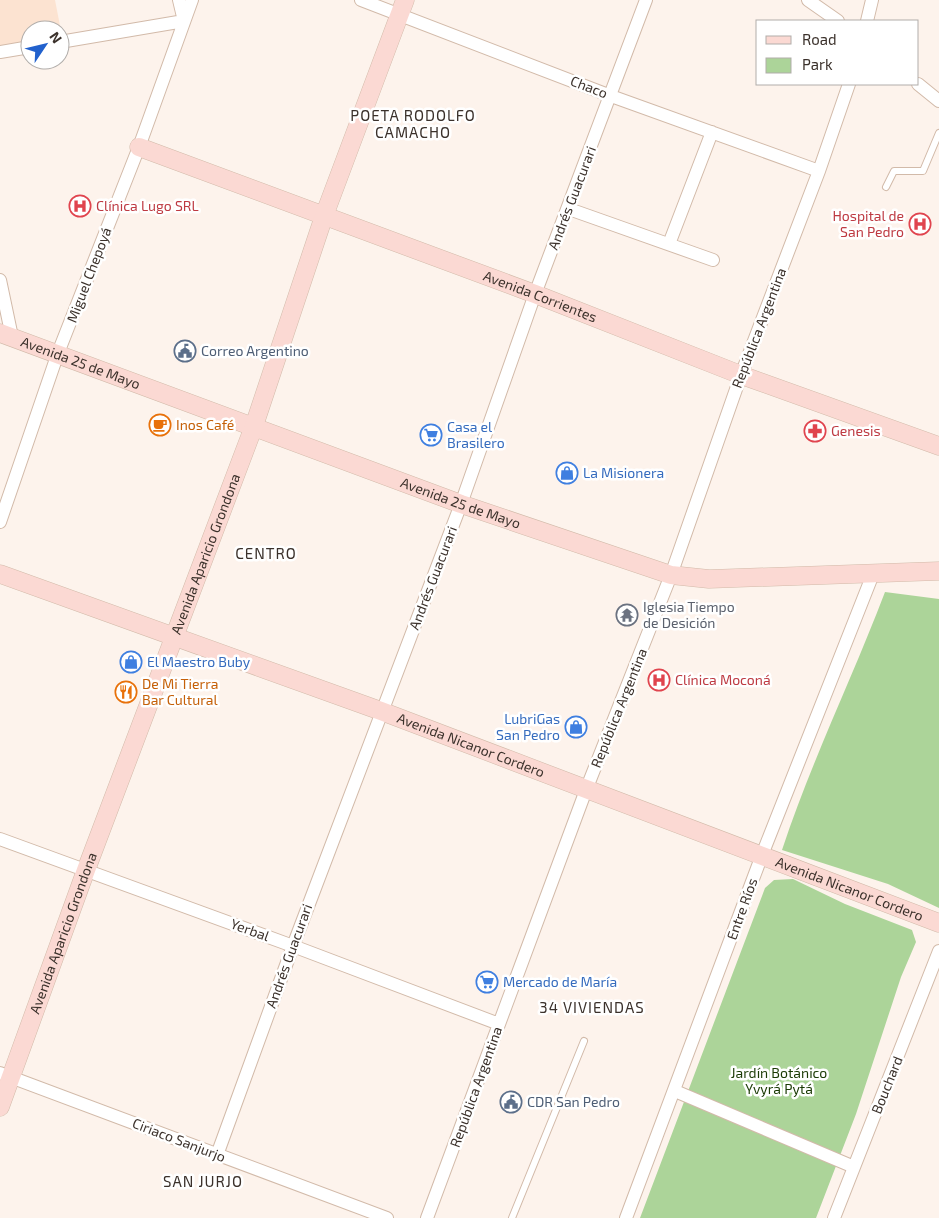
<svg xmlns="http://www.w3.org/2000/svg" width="939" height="1218" viewBox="0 0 939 1218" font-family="'Exo 2',sans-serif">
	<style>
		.built { fill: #fce3d1 }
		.green { fill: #acd499 }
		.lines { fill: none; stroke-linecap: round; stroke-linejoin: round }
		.lane-casing { stroke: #d2baa9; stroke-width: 8 }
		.street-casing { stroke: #d2baa9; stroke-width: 14 }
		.secondary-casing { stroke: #d2baa9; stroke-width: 19 }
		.lane { stroke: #fff; stroke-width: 6 }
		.street { stroke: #fff; stroke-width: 12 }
		.secondary { stroke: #fbd9d3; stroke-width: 18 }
		.labels { text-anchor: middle; stroke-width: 5; stroke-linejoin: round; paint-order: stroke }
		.street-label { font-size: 14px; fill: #3b312b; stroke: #fff }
		.health-label { font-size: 14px; fill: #be3a42; stroke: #fff; text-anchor: start }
		.service-label { font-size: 14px; fill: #4e5e75; stroke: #fff; text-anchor: start }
		.food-label { font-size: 14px; fill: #c56008; stroke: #fff; text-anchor: start }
		.shop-label { font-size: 14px; fill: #366cbe; stroke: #fff; text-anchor: start }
		.worship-label { font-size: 14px; fill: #5b616d; stroke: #fff; text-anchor: start }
		.park-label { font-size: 14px; fill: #1a3a04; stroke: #fff }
		.neighbourhood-label { font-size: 15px; letter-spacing: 1px; fill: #3b312b; stroke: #fff }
	</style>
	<rect width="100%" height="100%" fill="#fdf3ec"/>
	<!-- built -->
	<path class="built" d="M0,0H55L62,36H60V30H30V42L0,47Z"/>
	<!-- green -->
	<path class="green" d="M885,592L939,599V908L888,884L782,850C811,762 852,679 885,592Z
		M793,879L845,904L912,930L916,942L901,977L856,1114L816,1218H640L765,888L774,880Z"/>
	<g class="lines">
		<!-- lane casing -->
		<g class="lane-casing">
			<path id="lane" d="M886,187L894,171H923L939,133
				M512,1218L584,1041"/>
		</g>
		<!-- street casing -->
		<g class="street-casing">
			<path id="street" d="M179,0L184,21
				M361,0L611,96L819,171
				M808,0L838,21
				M867,21L872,0
				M60,42L184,21
				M0,52L30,47
				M918,84L939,101
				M569,209L713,260
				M669,244L712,132
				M0,280L12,337
				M0,522L58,353L139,147L192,0
				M0,839L293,946L499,1024
				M0,1073L387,1218
				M675,1091L854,1167
				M217,1155L293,946L461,504L535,294L646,0
				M427,1218L586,790L671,575L741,375L819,171L849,84
				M626,1218L762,855L873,574
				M834,1218L939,951"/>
		</g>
		<!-- secondary casing -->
		<g class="secondary-casing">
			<g id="secondary">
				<path id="s1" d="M139,147L535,294L741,375L939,446"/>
				<path id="s2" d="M0,333L461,504L671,575L709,579L939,571"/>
				<path id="s3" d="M0,574L381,711L939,923"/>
				<path id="s4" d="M0,1107L86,870L254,426L324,216L405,0"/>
			</g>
		</g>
		<!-- lane -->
		<use href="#lane" class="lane"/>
		<!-- street -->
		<use href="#street" class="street"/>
		<!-- secondary -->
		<use href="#secondary" class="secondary"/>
	</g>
	<!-- icons -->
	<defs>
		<g id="hospital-ring" transform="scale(1.125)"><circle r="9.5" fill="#fff" stroke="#e0444e" stroke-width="1.5"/><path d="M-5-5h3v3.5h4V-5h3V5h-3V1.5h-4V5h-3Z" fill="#e0444e"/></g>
		<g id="civic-ring" transform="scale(1.125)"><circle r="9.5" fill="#fff" stroke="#5c6f8a" stroke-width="1.5"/><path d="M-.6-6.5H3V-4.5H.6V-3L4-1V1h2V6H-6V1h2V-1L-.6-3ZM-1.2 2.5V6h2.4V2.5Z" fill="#5c6f8a"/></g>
		<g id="cafe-ring" transform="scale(1.125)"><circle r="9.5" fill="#fff" stroke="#e8710a" stroke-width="1.5"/><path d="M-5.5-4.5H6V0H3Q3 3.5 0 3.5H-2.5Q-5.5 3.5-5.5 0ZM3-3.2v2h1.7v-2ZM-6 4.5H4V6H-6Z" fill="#e8710a"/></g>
		<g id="pharmacy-ring" transform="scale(1.125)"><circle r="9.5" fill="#fff" stroke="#e0444e" stroke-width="1.5"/><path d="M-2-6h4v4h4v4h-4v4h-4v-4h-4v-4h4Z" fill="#e0444e"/></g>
		<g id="supermarket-ring" transform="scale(1.125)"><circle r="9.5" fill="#fff" stroke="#3f7fe0" stroke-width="1.5"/><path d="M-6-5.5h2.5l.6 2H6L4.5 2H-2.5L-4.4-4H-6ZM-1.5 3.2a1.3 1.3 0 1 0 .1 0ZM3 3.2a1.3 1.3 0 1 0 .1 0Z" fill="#3f7fe0"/></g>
		<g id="shop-ring" transform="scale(1.125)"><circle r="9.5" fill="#fff" stroke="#3f7fe0" stroke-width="1.5"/><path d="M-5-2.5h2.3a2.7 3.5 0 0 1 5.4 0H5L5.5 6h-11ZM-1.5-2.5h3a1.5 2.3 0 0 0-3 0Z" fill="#3f7fe0"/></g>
		<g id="temple-ring" transform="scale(1.125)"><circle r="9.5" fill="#fff" stroke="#6b7280" stroke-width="1.5"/><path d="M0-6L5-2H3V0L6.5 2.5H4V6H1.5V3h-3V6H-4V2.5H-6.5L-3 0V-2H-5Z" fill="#6b7280"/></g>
		<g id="restaurant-ring" transform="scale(1.125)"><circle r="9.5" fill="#fff" stroke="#e8710a" stroke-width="1.5"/><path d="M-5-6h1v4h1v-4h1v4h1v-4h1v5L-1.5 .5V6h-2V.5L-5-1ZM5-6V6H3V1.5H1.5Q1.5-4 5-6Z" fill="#e8710a"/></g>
	</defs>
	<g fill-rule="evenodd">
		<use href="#hospital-ring" x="80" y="206"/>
		<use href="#hospital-ring" x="920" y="224"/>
		<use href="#civic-ring" x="185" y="351"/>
		<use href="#cafe-ring" x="160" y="425"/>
		<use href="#pharmacy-ring" x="815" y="431"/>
		<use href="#supermarket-ring" x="431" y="435"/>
		<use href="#shop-ring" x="567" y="473"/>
		<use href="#temple-ring" x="627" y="615"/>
		<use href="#shop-ring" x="131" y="662"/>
		<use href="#hospital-ring" x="659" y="680"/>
		<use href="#restaurant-ring" x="126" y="692"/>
		<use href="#shop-ring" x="576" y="727"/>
		<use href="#supermarket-ring" x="487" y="982"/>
		<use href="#civic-ring" x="511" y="1102"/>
	</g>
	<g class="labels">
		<!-- street labels -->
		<g class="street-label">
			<text transform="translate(589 87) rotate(21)" y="5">Chaco</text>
			<text transform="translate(572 198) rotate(-69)" y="5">Andrés Guacurari</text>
			<text transform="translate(89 275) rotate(-69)" y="5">Miguel Chepoyá</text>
			<text dy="5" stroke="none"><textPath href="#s1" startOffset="428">Avenida Corrientes</textPath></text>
			<text transform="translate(759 328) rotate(-69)" y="5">República Argentina</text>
			<text dy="5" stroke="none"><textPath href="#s2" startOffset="86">Avenida 25 de Mayo</textPath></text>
			<text dy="5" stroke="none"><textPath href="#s2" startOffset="491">Avenida 25 de Mayo</textPath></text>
			<text dy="5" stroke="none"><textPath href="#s4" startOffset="590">Avenida Aparicio Grondona</textPath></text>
			<text transform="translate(433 578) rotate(-69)" y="5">Andrés Guacurari</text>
			<text transform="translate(619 708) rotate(-68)" y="5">República Argentina</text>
			<text dy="5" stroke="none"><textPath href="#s3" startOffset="501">Avenida Nicanor Cordero</textPath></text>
			<text dy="5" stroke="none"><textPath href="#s3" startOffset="906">Avenida Nicanor Cordero</textPath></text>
			<text transform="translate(742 909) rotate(-70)" y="5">Entre Ríos</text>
			<text transform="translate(250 930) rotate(20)" y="5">Yerbal</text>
			<text dy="5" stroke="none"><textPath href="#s4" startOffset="185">Avenida Aparicio Grondona</textPath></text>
			<text transform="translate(289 956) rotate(-70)" y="5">Andrés Guacurari</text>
			<text transform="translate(887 1085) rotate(-68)" y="5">Bouchard</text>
			<text transform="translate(476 1087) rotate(-70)" y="5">República Argentina</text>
			<text transform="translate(179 1140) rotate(21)" y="5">Ciriaco Sanjurjo</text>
		</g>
		<!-- health labels -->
		<g class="health-label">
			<text x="96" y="211">Clínica Lugo SRL</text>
			<text x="904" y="221" text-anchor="end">Hospital de<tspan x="904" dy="16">San Pedro</tspan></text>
			<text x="831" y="436">Genesis</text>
			<text x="675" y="685">Clínica Moconá</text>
		</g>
		<!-- service labels -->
		<g class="service-label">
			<text x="201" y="356">Correo Argentino</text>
			<text x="527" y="1107">CDR San Pedro</text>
		</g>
		<!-- food labels -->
		<g class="food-label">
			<text x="176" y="430">Inos Café</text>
			<text x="142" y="689">De Mi Tierra<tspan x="142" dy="16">Bar Cultural</tspan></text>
		</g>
		<!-- shop labels -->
		<g class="shop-label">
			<text x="447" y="432">Casa el<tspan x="447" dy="16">Brasilero</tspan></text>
			<text x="583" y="478">La Misionera</text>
			<text x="147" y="667">El Maestro Buby</text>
			<text x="560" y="724" text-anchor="end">LubriGas<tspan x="560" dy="16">San Pedro</tspan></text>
			<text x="503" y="987">Mercado de María</text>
		</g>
		<!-- worship labels -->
		<g class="worship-label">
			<text x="643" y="612">Iglesia Tiempo<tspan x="643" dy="16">de Desición</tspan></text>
		</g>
		<!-- park labels -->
		<g class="park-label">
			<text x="779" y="1078">Jardín Botánico<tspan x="779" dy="16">Yvyrá Pytá</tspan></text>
		</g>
		<!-- neighbourhood labels -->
		<g class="neighbourhood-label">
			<text x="413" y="121">POETA RODOLFO<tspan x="413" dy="17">CAMACHO</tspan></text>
			<text x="266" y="559">CENTRO</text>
			<text x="592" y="1013">34 VIVIENDAS</text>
			<text x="203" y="1187">SAN JURJO</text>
		</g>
	</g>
	<!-- legend -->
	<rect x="756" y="20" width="162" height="65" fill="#ffffff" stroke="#b1adaa"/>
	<rect x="766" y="36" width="25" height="8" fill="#fbd9d3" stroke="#b1adaa"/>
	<text x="802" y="45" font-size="15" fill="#3b312b">Road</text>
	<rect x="766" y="58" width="25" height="15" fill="#acd499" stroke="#b1adaa"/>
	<text x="802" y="70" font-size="15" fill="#3b312b">Park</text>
	<!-- north arrow -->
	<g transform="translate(45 45) rotate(55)"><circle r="24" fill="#ffffff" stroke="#b1adaa"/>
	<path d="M0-4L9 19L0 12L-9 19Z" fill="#2261cd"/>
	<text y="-8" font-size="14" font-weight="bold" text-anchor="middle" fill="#3b312b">N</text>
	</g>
</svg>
